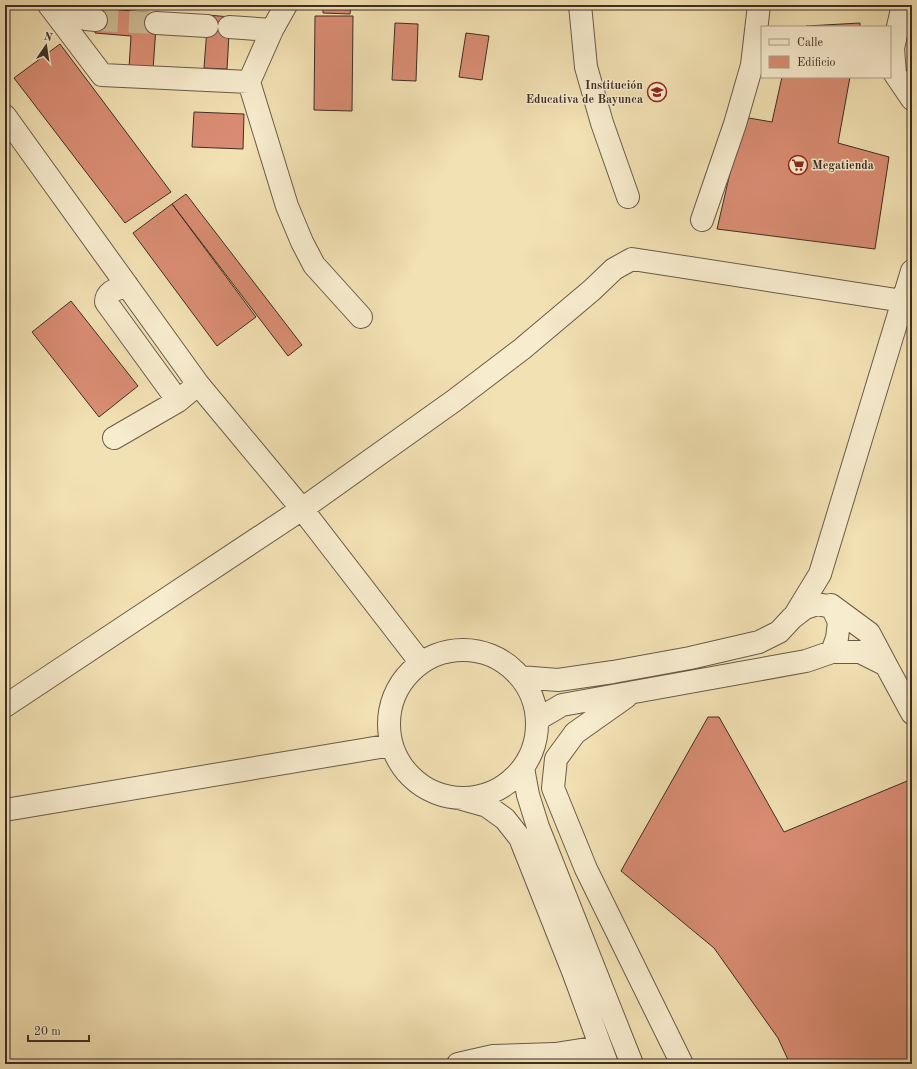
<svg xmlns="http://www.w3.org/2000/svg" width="917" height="1069" viewBox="0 0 917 1069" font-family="'Old Standard TT',serif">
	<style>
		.building { fill: #da8d74; stroke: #3d2e26 }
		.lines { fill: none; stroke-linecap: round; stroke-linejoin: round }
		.minor-tunnel { stroke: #cebd97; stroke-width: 22; stroke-dasharray: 22 11; stroke-linecap: butt }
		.minor-casing { stroke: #6a5b49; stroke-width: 24 }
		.minor { stroke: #f7ecce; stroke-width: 22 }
		.labels { text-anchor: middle; stroke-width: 3; stroke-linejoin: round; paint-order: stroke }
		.poi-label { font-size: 12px; font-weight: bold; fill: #3d2e26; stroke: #f7ecce; text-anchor: end }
	</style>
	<rect width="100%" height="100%" fill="#f2e1b3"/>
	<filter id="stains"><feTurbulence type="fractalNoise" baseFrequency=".005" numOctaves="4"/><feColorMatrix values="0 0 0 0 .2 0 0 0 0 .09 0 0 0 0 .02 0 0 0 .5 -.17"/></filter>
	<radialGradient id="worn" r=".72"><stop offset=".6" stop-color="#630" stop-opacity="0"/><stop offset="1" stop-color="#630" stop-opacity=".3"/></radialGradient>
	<!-- building -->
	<path class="building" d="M323,5H351L350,14L323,13Z
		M97,8L157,13L153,70L129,68L131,36L95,33Z
		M208,15L230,17L227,69L204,68Z
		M315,16H353L352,111L314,110Z
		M395,23L418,24L416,81L392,80Z
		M860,23V27H806V26Z
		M466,33L489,36L482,80L459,77Z
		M60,44L171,192L125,223L14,78Z
		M782,77H850L838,143L889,157L875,249L717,229L743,117L772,122Z
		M194,112L244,114L243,149L192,147Z
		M186,194L302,345L288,356L172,204Z
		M172,204L256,317L217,346L133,233Z
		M71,301L138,386L99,417L32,332Z
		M708,717H719L784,832L912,779V1064H790L778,1038L714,948L621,871Z"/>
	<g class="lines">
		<!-- minor-tunnel -->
		<path class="minor-tunnel" d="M96,20L156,23"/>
		<!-- minor casing -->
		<g class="minor-casing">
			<path id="minor" d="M49,5L102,75L249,82
				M53,5L86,19L96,20
				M286,5L272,30L249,82L287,206L302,242L314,265L361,317
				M580,5L586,67L602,123L628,197
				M903,5L893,48L895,74L912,99
				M156,23L207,26
				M229,27L272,30
				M5,116L198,384L302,509L421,663
				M702,220L735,124L752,65L759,5
				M127,285C118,289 106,291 106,302L178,401
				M114,438L178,401L190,391
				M831,605L869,633L886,665
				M795,615L820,574L912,271
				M389 724a74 74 0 1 1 148 0a74 74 0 1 1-148 0Z
				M832,652H860L886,665L912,713
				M520,677L558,680L613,672L690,658L759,642L779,632L792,618L805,608L817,604L832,607L839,622L837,638L832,652L806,661L562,705L538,719
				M626,697L575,733L556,759L553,788L586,869L682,1064
				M5,706L302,509L455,400L522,349L592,290L614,269L632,259L903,301
				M523,768L528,795L538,827L632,1064
				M462,799L487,806L505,819L520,838L574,974L607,1064
				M5,810L392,745
				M458,1064L493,1056L555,1054L600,1047"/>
		</g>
		<!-- minor -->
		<use href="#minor" class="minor"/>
	</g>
	<!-- icons -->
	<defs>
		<g id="school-ring" transform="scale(1)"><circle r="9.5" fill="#f7ecce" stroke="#8f2418" stroke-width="1.5"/><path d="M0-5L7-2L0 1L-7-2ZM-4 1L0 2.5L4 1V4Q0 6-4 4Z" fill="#8f2418"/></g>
		<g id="supermarket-ring" transform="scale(1)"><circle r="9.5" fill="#f7ecce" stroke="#8f2418" stroke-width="1.5"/><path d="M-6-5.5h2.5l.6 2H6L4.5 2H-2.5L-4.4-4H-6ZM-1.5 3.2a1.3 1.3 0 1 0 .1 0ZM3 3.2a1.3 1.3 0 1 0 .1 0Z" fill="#8f2418"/></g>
	</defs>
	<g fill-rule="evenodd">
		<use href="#school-ring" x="657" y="92"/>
		<use href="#supermarket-ring" x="798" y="165"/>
	</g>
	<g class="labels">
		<!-- poi labels -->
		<g class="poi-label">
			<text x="643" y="89">Institución<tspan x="643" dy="14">Educativa de Bayunca</tspan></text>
			<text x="812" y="169" text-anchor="start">Megatienda</text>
		</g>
	</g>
	<!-- margin -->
	<rect width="917" height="1069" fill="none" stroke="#f2e1b3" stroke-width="20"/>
	<rect x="6" y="6" width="905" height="1057" fill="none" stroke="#3d2e26" stroke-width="2"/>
	<rect x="10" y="10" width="897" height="1049" fill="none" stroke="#3d2e26"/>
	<!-- legend -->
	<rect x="761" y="26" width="130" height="52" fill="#f7ecce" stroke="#ada08b"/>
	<rect x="769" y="39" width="20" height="6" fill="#f7ecce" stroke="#ada08b"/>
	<text x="797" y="46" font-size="12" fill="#3d2e26">Calle</text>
	<rect x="769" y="56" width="20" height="12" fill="#da8d74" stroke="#ada08b"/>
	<text x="797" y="66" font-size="12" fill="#3d2e26">Edificio</text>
	<!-- north arrow -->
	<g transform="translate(46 46) rotate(13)" stroke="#f7ecce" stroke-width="3" paint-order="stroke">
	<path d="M0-3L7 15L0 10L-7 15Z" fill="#3d2e26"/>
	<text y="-6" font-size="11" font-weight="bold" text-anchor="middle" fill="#3d2e26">N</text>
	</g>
	<!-- scale -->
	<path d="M28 1035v6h61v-6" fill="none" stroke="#3d2e26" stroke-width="2"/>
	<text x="34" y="1035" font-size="12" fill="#3d2e26" stroke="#f7ecce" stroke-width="3" paint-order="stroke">20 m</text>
	<rect width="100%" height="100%" filter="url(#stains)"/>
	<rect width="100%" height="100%" fill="url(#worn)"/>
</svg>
